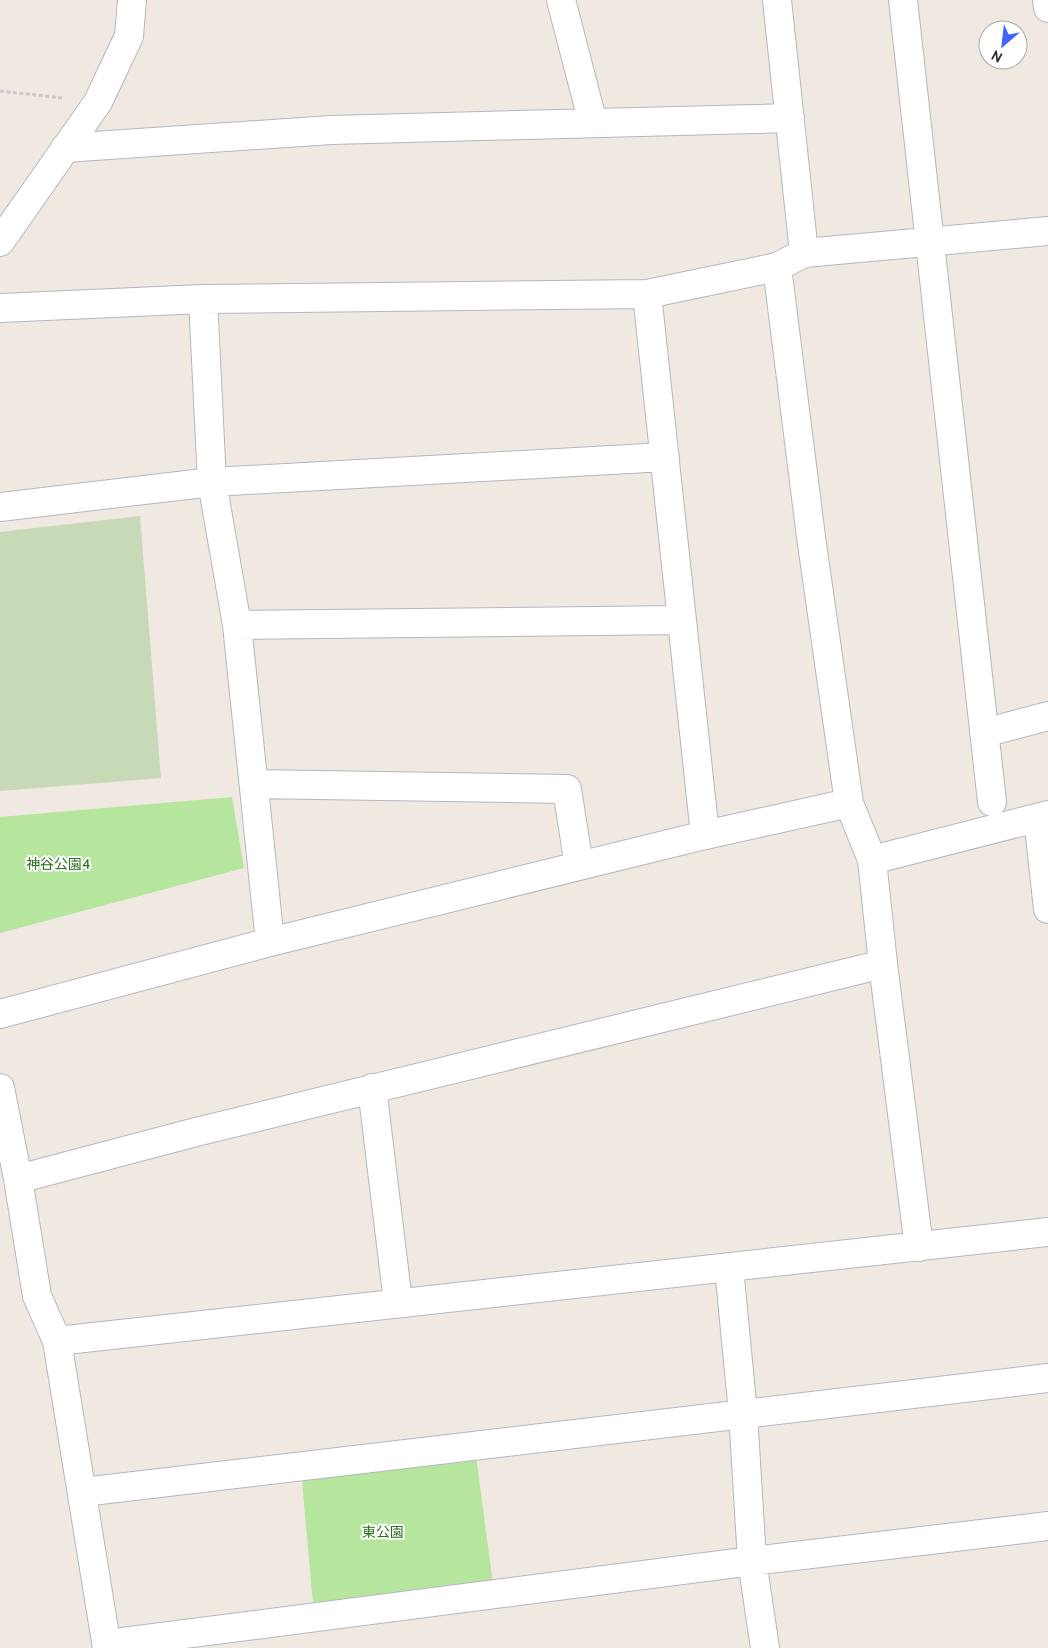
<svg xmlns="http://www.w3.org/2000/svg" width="1048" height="1648" viewBox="0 0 1048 1648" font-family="Cabin,'Noto Sans JP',sans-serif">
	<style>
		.green { fill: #b6e59e }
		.cemetery { fill: #c8d9b8 }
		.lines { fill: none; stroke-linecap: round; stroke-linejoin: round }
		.minor-casing { stroke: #b4b7c1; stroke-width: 30 }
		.path { stroke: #c9c9c9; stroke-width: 3; stroke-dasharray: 4 2.5; stroke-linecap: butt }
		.minor { stroke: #fff; stroke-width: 28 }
		.labels { text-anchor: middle; stroke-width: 4; stroke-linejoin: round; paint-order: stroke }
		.park-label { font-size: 14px; fill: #2c6e1b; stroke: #fff }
	</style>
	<rect width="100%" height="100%" fill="#efe9e1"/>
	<!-- green -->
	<path class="green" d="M232,797L244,868L0,933V817Z
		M475,1448L494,1592L314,1615L301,1469Z"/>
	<!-- cemetery -->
	<path class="cemetery" d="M140,516L161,778L0,791V532Z"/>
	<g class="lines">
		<!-- minor casing -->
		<g class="minor-casing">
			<path id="minor" d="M561,0L593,123
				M777,0L804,253
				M903,0L992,802
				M1047,0L1048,8
				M65,148L331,130L790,118
				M0,242L98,102L129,36L132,0
				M777,267L811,537L849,803L872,860L883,964L919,1247
				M647,294L705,835
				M203,299L212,482L237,625L270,942
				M0,308L203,299L647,294L777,267L804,253L1048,231
				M0,507L212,482L665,457
				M237,625L682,620
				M984,733L1048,716
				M254,784L567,789L579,866
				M1038,818L1048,909
				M872,860L1048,815
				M0,1014L270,942L705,835L849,803
				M0,1088L18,1179L37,1296L57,1341L107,1648
				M372,1088L398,1302
				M18,1179L196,1132L883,964
				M729,1268L743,1413L752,1561L765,1648
				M57,1341L1048,1232
				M83,1492L1048,1378
				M107,1644L752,1561L1048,1526"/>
		</g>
		<!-- path -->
		<path class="path" d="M0,91L63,98"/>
		<!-- minor -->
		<use href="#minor" class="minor"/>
	</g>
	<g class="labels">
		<!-- park labels -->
		<g class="park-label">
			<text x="58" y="869">神谷公園4</text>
			<text x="383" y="1537">東公園</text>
		</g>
	</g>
	<!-- north arrow -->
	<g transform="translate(1003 45) rotate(208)"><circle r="24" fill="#ffffff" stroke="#ababab"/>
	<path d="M0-4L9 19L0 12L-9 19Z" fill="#4264fb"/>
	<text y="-8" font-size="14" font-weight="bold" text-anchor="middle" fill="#2e2e2e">N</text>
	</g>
</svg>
